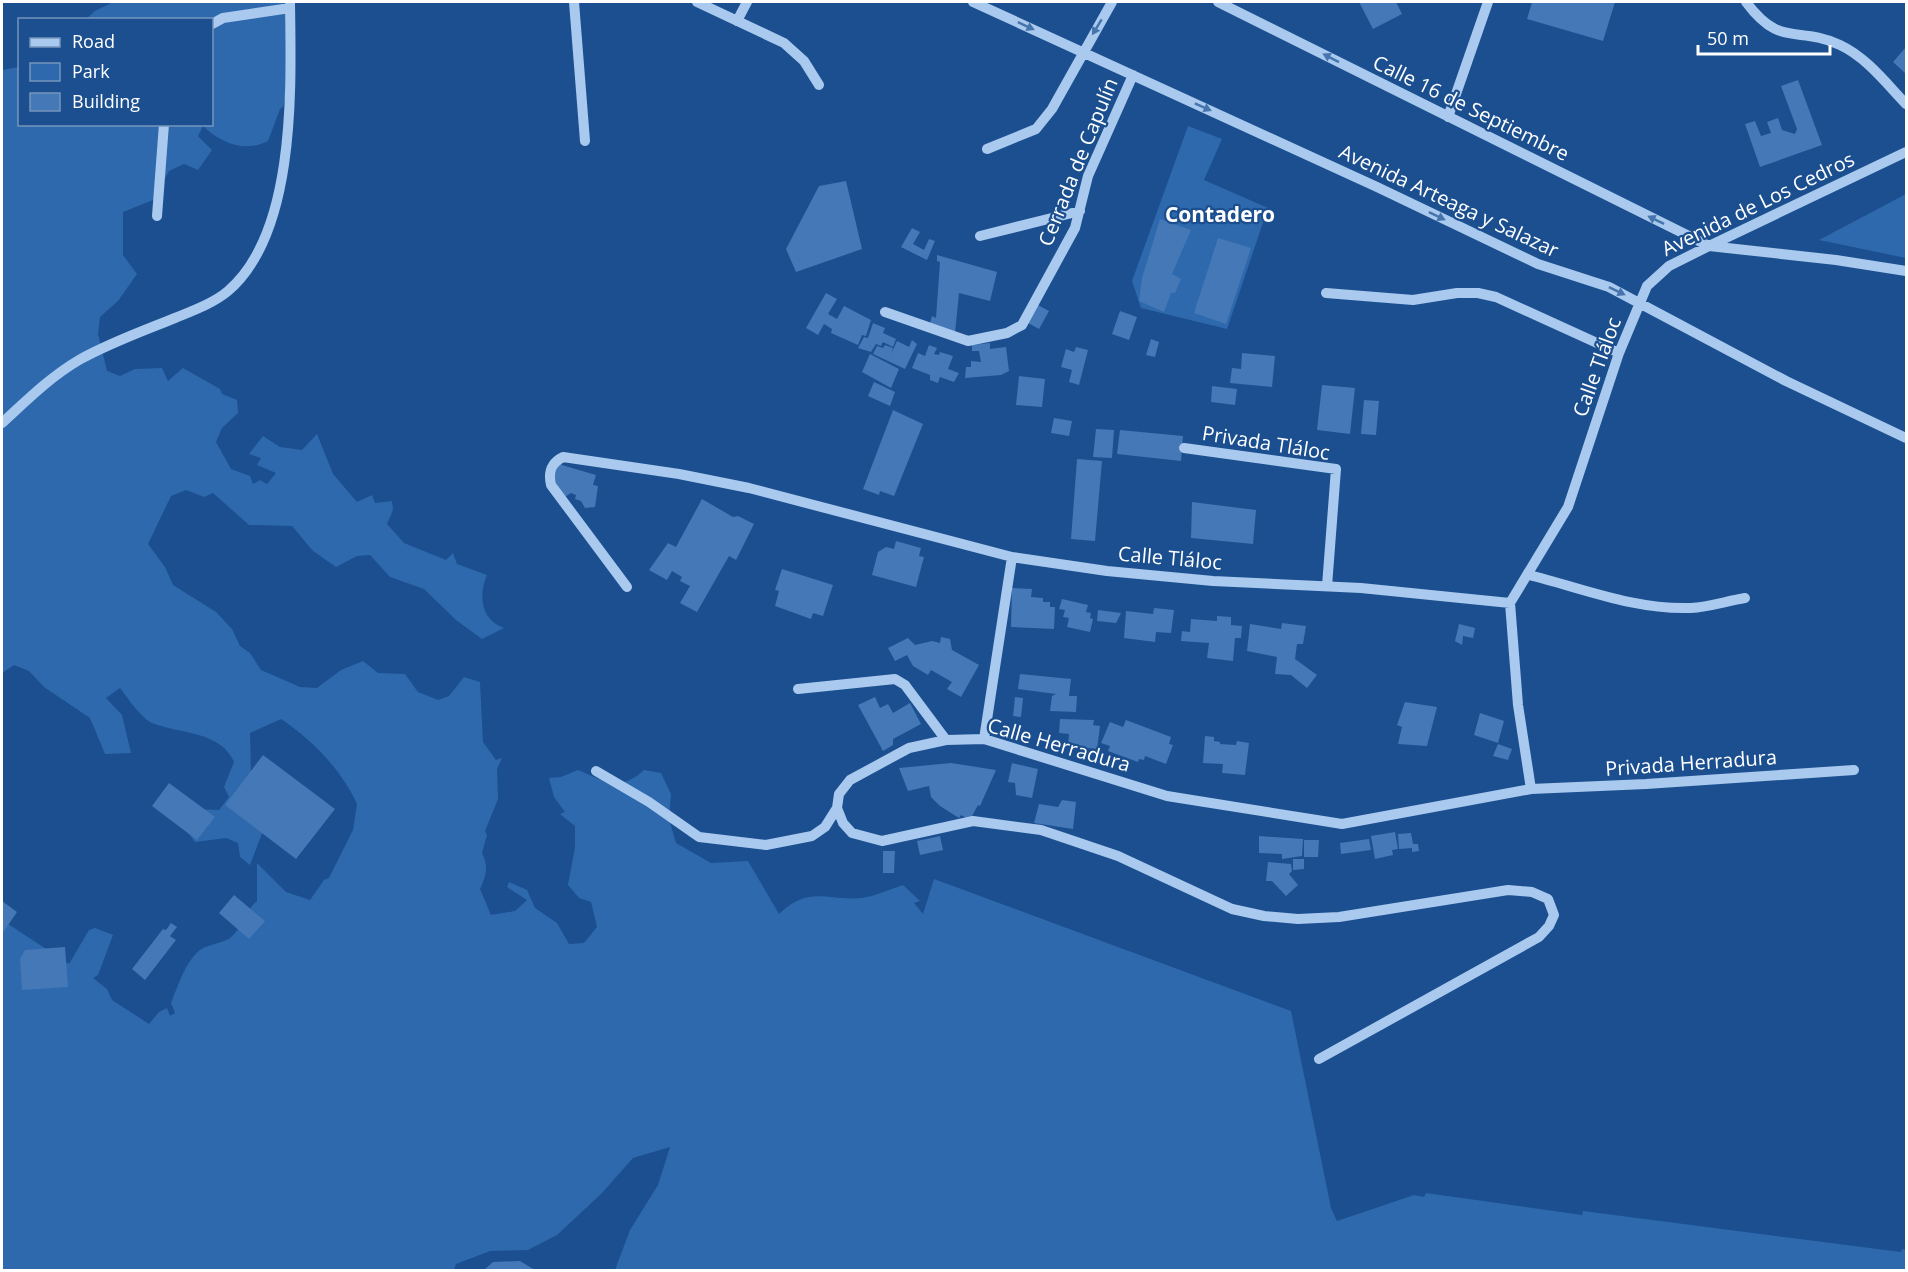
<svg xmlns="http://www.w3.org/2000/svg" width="1908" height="1272" viewBox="0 0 1908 1272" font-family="'Open Sans',sans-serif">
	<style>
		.green { fill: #2e69ad }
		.building { fill: #4478b7 }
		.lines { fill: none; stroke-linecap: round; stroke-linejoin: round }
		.minor { stroke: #a9c9ee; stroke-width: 10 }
		.oneway { fill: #4674ac }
		.labels { text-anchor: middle; stroke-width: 4.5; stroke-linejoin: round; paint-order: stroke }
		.street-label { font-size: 20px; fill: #fff; stroke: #1b4f8f }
		.neighbourhood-label { font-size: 21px; font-weight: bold; fill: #fff; stroke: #1b4f8f }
	</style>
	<rect width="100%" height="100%" fill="#1b4f8f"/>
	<!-- green -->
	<path class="green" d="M113,2H288V84L283,107L280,109L268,141C244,153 221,143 203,126L198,136L212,150L198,170L184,164L169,171L153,200L123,212V255L137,274L118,301L100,317L98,334L107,371L120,376L135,369L162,368L168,381L183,368L220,389L222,394L237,400L238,413L222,428L216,442L231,469L250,476L253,484L260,480L267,484L276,473L257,465L261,458L249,454L263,436L280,447L302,450L317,434L333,474L357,502L372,495L375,503L392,501L393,510L387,524L404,543L446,560L453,553L457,564L487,575C478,596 481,620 504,628L482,639L456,620L424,589L390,577L370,555L357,556L336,567L313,551L292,526L249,525L213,493L204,497L186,490L171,496L148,544L165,567L173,585L216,612L232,629L240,646L250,653L261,670L300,687L317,688L341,670L363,661L378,673L405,674L418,692L438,700L449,696L464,677L480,682L483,742L496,760L502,758L497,769L498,799L485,831L487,835L482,853C489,867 486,876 480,889L491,915L515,911L527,900L507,887L509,882L527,890L535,908L557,923L569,944L584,943L597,927L591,902L579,898L568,885L575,847V826L560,814L565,812L554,797L549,778L561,777L578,770C604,781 621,792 644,770L661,773L671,794L669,819L676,843L711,863L748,861L779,914C810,885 825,901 862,898C876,896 890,889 903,885L920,901L914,903L923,914L934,879L1291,1011L1331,1208L1337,1221L1414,1195L1424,1197L1426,1193L1582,1215L1583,1211L1901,1252L1902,1249L1906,1250V1270H615L630,1230L658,1185L670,1147L633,1158L602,1193L557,1235L528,1250L490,1251L456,1264L454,1270H2V920L69,964L89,930L95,928L113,935L98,975L93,978L107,989L112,1000L149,1024L159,1012L167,1008L170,1016L175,1013L171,1003C178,986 185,962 200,950C208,944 221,944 230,938C243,928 245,911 257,901V863L286,892L310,900L324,880L329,878L353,830L357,804C341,769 312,740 281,719L250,733L251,772L264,828L250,865L240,857L238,843L226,838L195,842L170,808L219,810L229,797L224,787L234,762C221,731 180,734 152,723C140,717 128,698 120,688L106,698L122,715L131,753L105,754L90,718L44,687L29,671L14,665L2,673V70L19,67L20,124H212V20L86,19L95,11Z
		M1188,126L1222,139L1204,180L1268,208L1227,329L1141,308L1132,281Z
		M1906,194V258L1819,240Z"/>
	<!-- building -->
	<path class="building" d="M1359,2H1396L1402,14L1373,29Z
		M1532,2H1615L1603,41L1527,19Z
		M1906,47V74L1893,62Z
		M1798,80L1822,145L1760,167L1745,124L1755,121L1761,136L1771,133L1767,122L1778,118L1782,130L1795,134L1797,129L1781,86Z
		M846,181L862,249L796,272L786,249L819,186Z
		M1160,219L1191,230L1172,274L1181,279L1175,293H1171L1164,312L1139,301L1142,278Z
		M912,228L920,232L913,244L924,250L929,239L935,241L927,260L901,247Z
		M1218,238L1251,248L1226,324L1194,313Z
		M937,255L997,272L990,301L959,293L955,333L930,323L932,316L936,318L940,262L937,261Z
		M826,293L837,299L828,314L837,319L844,306L871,320L866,336L862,335L858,345L831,333L832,329L824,324L818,335L806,328Z
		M1038,305L1049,311L1039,329L1028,323Z
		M1120,311L1137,317L1129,340L1112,334Z
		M873,323L885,328L883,333L896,339L893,347L883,342L881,346L876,344L871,352L858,348L864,337L868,338Z
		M1151,339L1159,342L1155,357L1146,355Z
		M912,340L917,344L905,369L873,354L877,346L883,348L885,345L893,348L891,354L897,341L909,347Z
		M990,343V349L1006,347L1009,371L1001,375L965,378L966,367H971V361L981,362L979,351H972V345Z
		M929,345L937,348L934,354L939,355L940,352L953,356L948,369L959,373L954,382L940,377L938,383L930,380V375L912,368L918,353L925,356Z
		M1076,347L1088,350L1079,385L1069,382L1072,370L1061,367L1066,349L1074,352Z
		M1242,353L1275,356L1272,387L1230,383L1232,368L1241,369Z
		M870,354L899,369L891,388L862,372Z
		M1019,376L1045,379L1042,407L1016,405Z
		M874,382L895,392L890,406L868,396Z
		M1322,385L1355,388L1350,434L1317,430Z
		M1212,386L1237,389L1235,405L1211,402Z
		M1364,400L1379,401L1376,435L1361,434Z
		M893,410L923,424L894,496L880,491L879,495L863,489Z
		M1054,418L1072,421L1069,436L1051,433Z
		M1096,429L1114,430L1112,458L1093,457Z
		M1120,430L1183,436L1181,461L1117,454Z
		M1077,459L1102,461L1095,541L1071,539Z
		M559,461L562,465L596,475L593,485L598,486L595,507L585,508L581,501L575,499L576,495L571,493L560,500L550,486Z
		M702,499L733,517L738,516L754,524L736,560L729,556L697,612L680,603L690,586L680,581L682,577L672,571L667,580L649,570L668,543L676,547Z
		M1192,502L1256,510L1253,544L1191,538Z
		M896,541L921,548L919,556L924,557L916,587L872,575L878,552L886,547L894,549Z
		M782,569L833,585L823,616L813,613L811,619L775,606L779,591L775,590Z
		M1012,588L1032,589L1031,597L1043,598V602H1050V607H1055L1054,629L1011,627Z
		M1062,599L1088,605L1086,612L1091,613L1090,618L1093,619L1090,632L1067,627L1069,618L1063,617L1065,610L1059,609Z
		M1154,608L1174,610L1171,633L1156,632L1155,642L1124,638L1126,611L1153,614Z
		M1098,610L1121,613L1116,623L1097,621Z
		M1217,616L1231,617V625L1242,626L1241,638H1235L1233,661L1207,658L1209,643L1181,641L1182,631L1190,632L1191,619L1217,621Z
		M1282,623L1306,626L1303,644H1297L1295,659L1317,675L1307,688L1291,675L1275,674L1277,657L1247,651L1250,624L1281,629Z
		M1459,624L1475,628L1473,638L1463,636L1462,645L1455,641Z
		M941,637L950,639L952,650L979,665L961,697L947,689L952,682L931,670L928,675L913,666L907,655L895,661L888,648L908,638L915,645L932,641L940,643Z
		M1020,674L1071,679L1069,696H1077L1076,712L1050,711L1052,696L1056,694L1018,689Z
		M875,697L880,708L888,704L893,713L910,703L921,724L893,739V745L883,751L858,705Z
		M1015,697L1023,698L1021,717L1013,716Z
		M1405,702L1437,707L1427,746L1398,744L1402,727L1397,725Z
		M1480,713L1504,721L1498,743L1474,735Z
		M1060,719L1094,720L1093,725L1100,726L1097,749L1068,746L1069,734L1059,733Z
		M1126,720L1171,737L1169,744L1173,745L1166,764L1145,756L1144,760L1139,759L1138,762L1108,751L1110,746L1101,743L1110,722L1123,727Z
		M1205,736L1214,737V741L1220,742V744L1236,745L1237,741L1249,743L1245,775L1222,773L1223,764L1203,763Z
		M1498,744L1512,749L1508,760L1493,756Z
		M263,755L335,809L296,859L225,805Z
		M951,763L996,770L980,806L978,805L970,820L961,815L959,818L940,806L931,797L929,786L908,791L899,768Z
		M1012,763L1038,769L1032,798L1016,795L1015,783L1008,782Z
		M169,783L215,817L197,840L152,806Z
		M1062,800L1076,802L1073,829L1034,823L1039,804L1058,807Z
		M1395,832L1398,849L1392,850L1393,855L1375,859L1371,836Z
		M1411,833L1413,844H1418L1419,851L1412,852V848L1399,849L1398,834Z
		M940,836L943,850L920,855L917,841Z
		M1259,836L1303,839L1302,856L1282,859V854L1259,853Z
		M1369,839L1371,850L1341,854L1340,843Z
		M1304,840H1319L1318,857H1304Z
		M883,851H895L894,873H883Z
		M1293,859H1304V869L1293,870Z
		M1268,862L1291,864L1292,871L1289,874L1298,885L1286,896L1272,881H1266Z
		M234,895L265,921L249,939L219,913Z
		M2,901L17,912L2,934Z
		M171,923L177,927L170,936L176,940L145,980L132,969L163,929L166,930Z
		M65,947L68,987L22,990L20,959L25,950Z
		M520,1261L535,1270H484L493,1262Z"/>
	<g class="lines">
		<!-- minor -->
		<path class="minor" d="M574,2L585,141
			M697,2L784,43L804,61L819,85
			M973,2L1377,187L1538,264L1609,287L1786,381L1906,438
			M1218,2L1709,246L1836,260L1906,271
			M1746,2C1781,49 1797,25 1840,45C1866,57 1886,83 1906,104
			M737,21L747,2
			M212,24L223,18L290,8
			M1448,117L1488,2
			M987,149L1036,129L1052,109L1112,2
			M157,216L164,124
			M980,236L1080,211
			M1326,293L1413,300L1457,293H1478L1496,297L1619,353
			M885,312L968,341L1007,333L1022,325L1075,228L1088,176L1133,75
			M2,423C26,401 50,377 79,360C109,343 143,331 175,318C192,311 214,303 228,291C297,232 291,85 290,2
			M1184,448L1336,469L1327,586
			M1529,575C1582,588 1634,610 1691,608C1708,607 1727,601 1745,598
			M627,587L551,485C548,472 551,463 563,457L679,474L749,488L1012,557L1107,571L1213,581L1361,588L1510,603
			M798,689L895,679L905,685L946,740
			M984,739L1012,557
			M596,771L649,802L699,837L766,845L812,836L825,827L837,808L839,794L850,780L909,748L946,740L984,739L1167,796L1342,824L1531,789L1646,784L1854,770
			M1531,789L1518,705L1510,603L1568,507L1619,353L1647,286L1669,266L1709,246L1906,152
			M837,808L843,823L852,833L882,841L973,821L1041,830L1118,856L1232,909L1264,916L1298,919L1339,917L1508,890L1532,892L1548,899L1554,915L1549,926L1539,937L1319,1059"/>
	</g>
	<!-- one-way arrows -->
	<defs><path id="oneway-solid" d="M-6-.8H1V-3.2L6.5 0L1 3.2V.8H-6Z" transform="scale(1.5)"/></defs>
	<g class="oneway">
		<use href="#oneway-solid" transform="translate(1026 26) rotate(25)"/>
		<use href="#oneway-solid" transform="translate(1097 27) rotate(121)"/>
		<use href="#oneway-solid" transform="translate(1331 58) rotate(-153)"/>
		<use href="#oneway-solid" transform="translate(1203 107) rotate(24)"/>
		<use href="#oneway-solid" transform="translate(1437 216) rotate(26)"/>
		<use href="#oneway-solid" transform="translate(1656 220) rotate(-154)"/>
		<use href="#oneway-solid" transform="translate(1617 291) rotate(26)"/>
	</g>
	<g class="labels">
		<!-- street labels -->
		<g class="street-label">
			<text transform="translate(1471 108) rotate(26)" y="7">Calle 16 de Septiembre</text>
			<text transform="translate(1078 162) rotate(-68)" y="7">Cerrada de Capulín</text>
			<text transform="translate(1449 201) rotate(25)" y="7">Avenida Arteaga y Salazar</text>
			<text transform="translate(1758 204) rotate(-26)" y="7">Avenida de Los Cedros</text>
			<text transform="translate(1597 367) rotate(-70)" y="7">Calle Tláloc</text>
			<text transform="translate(1266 443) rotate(9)" y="7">Privada Tláloc</text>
			<text transform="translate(1170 558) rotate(5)" y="7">Calle Tláloc</text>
			<text transform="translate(1059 745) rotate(16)" y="7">Calle Herradura</text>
			<text transform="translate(1691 763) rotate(-4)" y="7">Privada Herradura</text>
		</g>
		<!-- neighbourhood labels -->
		<g class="neighbourhood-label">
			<text x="1220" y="222">Contadero</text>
		</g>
	</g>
	<!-- border -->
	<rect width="1908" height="1272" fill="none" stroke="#ffffff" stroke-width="6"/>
	<!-- legend -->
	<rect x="18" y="18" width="195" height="108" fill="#1b4f8f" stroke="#7695bc" stroke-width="1.5"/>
	<rect x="30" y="38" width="30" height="9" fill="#a9c9ee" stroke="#7695bc" stroke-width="1.5"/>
	<text x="72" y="48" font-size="18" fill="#ffffff">Road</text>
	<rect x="30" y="63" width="30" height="18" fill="#2e69ad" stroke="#7695bc" stroke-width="1.5"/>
	<text x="72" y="78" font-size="18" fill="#ffffff">Park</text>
	<rect x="30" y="93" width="30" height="18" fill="#4478b7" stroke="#7695bc" stroke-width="1.5"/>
	<text x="72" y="108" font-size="18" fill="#ffffff">Building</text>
	<!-- scale -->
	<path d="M1698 45v9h132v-9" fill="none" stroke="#ffffff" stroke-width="3"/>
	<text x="1707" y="45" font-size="18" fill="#ffffff" stroke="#1b4f8f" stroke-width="4.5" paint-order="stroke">50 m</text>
</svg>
